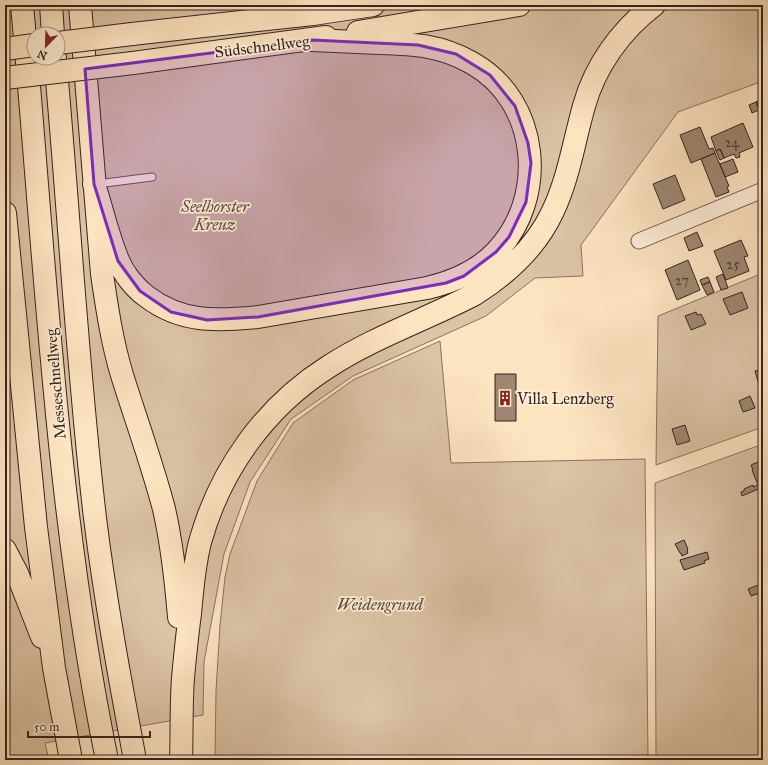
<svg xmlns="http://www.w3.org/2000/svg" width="768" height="765" viewBox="0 0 768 765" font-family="'IM FELL Great Primer',serif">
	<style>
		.green { fill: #dbc3a5; stroke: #887360; fill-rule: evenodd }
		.building { fill: #9d8772; stroke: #35231c }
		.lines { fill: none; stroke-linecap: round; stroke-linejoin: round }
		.service-casing { stroke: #675345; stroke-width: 9 }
		.minor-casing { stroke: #675345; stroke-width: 17 }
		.trunk-casing { stroke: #35231c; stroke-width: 24 }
		.service { stroke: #feedd7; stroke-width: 7 }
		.minor { stroke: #feedd7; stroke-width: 15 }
		.trunk { stroke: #fde4c1; stroke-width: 22 }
		.trunk-bridge-casing { stroke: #35231c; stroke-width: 24; stroke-linecap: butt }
		.trunk-bridge { stroke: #fde4c1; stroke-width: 22 }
		.marked { fill: #7b2cbf; fill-opacity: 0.2; stroke: #7b2cbf; stroke-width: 3; stroke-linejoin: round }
		.labels { text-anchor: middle; stroke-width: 3.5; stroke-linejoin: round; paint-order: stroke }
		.number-label { font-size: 14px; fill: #4f3c32 }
		.street-label { font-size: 16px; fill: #35231c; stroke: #feedd7 }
		.park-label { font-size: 16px; font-style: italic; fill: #5e4b3e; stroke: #feedd7 }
		.poi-label { font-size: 16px; fill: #35231c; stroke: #feedd7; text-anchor: start }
	</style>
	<rect width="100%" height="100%" fill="#fde4c1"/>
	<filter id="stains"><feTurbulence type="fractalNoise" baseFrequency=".005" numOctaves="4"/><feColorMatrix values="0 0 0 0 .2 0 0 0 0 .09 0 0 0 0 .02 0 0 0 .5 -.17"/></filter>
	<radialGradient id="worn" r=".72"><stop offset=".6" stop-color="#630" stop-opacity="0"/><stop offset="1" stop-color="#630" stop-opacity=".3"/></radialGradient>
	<!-- green -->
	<path class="green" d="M5,5H763V81L678,112L581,245L583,276L535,278L486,316L353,376L291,419L250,482L224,554L204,662L203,715L45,743L49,760H5ZM34,34H58V58H34Z
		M763,273V427L656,465L658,316Z
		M440,341L451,463L645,459L648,760H215L216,691L220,625L225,577L230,554L257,481L293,423L353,380Z
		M763,444V760H656L655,483Z"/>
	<!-- building -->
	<path class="building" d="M759,100L762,109L759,110L756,102Z
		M756,102L759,110L752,113L749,105Z
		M743,123L753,147L739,153L740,157L736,158L734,154L724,158L720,149L716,151L711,137Z
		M700,127L709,149L713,148L715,153L691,163L680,135Z
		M720,149L724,158L720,160L716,151Z
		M715,153L729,186L727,187L729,192L716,197L701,159Z
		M733,159L738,172L725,177L720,164Z
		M675,175L685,200L663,209L653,184Z
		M697,232L703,246L689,251L684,238Z
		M741,240L748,256L744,257L749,271L726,280L714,251Z
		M688,260L700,290L677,300L665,270Z
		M723,274L728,288L721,290L716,277Z
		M708,277L710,282L702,285L700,280Z
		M710,282L714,292L707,295L702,285Z
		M742,292L748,308L730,315L723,299Z
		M696,312L697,315L701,314L706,324L691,330L685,316Z
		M763,369V387L760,388L755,371Z
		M495,374H516V421H495Z
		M750,396L755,408L743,412L739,401Z
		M685,425L690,441L677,445L672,429Z
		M758,462L760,467L763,465V487L742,496L741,492L744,491V489L753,485V487L758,485L752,470H753L751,465Z
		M684,540L688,549L687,550L688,553L682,556L681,553H680L675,544Z
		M707,552L709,559L704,561L705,563L684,570L680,560Z
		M763,583V592L751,596L748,589Z"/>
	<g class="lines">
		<!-- service casing -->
		<g class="service-casing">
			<path id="service" d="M97,184L152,177"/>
		</g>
		<!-- minor casing -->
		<g class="minor-casing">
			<path id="minor" d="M639,241L763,190"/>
		</g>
		<!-- trunk casing -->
		<g class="trunk-casing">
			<path id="trunk" d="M22,5C45,257 56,512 107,760
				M51,5L53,34
				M80,5L102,274C107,308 112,342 122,375C136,420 152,463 164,509C172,544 176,581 179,617
				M358,32L519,5
				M132,34L313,14L373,5
				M55,58C69,211 77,365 95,518C105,599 120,680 135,760
				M133,63L326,37
				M94,184C102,209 108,236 118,260C123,273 134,287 146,296C181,323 216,321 258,317L427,288C453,282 477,272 496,252C548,198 540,101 472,63C441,45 413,44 379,43C356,42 334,41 312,40
				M5,213L36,527L54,668L71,760
				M5,550L17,573L42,637
				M181,760C182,733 181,705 183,678C185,657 187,635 190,614C192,590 194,566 200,542C220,470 265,407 328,367C374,337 427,319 475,294C508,273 537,246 553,211C569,177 574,141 584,106C595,66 621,30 654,5"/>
		</g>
		<!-- service -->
		<use href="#service" class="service"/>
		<!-- minor -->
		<use href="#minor" class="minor"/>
		<!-- trunk -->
		<use href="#trunk" class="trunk"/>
		<!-- trunk-bridge casing -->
		<g class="trunk-bridge-casing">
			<path id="trunk-bridge" d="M58,43L132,34
				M5,49L34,45
				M5,78L133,63"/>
		</g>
		<!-- trunk-bridge -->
		<use href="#trunk-bridge" class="trunk-bridge"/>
	</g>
	<!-- marked area -->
	<path class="marked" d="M312,40L418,45L456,54L490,75L515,106L528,143L531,163L526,202L509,237L496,252L464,276L446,283L258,317L207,320L171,312L140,291L118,261L94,184L85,69Z"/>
	<!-- icons -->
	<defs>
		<g id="building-bare" transform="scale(1.2)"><path d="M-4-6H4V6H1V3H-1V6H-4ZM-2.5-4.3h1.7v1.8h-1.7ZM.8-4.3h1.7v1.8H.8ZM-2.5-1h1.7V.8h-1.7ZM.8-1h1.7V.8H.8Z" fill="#8f2418" stroke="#feedd7" stroke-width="2.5" paint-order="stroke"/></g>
	</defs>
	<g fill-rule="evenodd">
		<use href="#building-bare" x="505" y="398"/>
	</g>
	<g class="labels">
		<!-- number labels -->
		<g class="number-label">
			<text x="732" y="147">24</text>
			<text x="733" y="269">25</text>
			<text x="682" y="285">27</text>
		</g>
		<!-- street labels -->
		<g class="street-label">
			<text transform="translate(262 46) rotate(-7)" y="6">Südschnellweg</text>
			<text transform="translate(55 384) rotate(-95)" y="6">Messeschnellweg</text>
		</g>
		<!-- park labels -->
		<g class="park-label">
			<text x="215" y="212">Seelhorster<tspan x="215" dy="18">Kreuz</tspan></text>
			<text x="380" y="610">Weidengrund</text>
		</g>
		<!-- poi labels -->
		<g class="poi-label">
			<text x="517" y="404">Villa Lenzberg</text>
		</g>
	</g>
	<!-- margin -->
	<rect width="768" height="765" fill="none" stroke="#fde4c1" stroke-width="20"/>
	<rect x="6" y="6" width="756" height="753" fill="none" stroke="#35231c" stroke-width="2"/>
	<rect x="10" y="10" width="748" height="745" fill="none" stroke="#35231c"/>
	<!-- north arrow -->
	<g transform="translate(46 46) rotate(203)"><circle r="19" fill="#feedd7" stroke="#ae9c8c"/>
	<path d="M0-3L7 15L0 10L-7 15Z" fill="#8f2418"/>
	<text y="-6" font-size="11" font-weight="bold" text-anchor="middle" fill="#35231c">N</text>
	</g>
	<!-- scale -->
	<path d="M28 731v6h122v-6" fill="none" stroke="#35231c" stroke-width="2"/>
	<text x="34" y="731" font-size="12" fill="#35231c" stroke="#feedd7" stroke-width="3" paint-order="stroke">50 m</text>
	<rect width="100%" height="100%" filter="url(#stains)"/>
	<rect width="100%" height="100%" fill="url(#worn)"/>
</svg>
